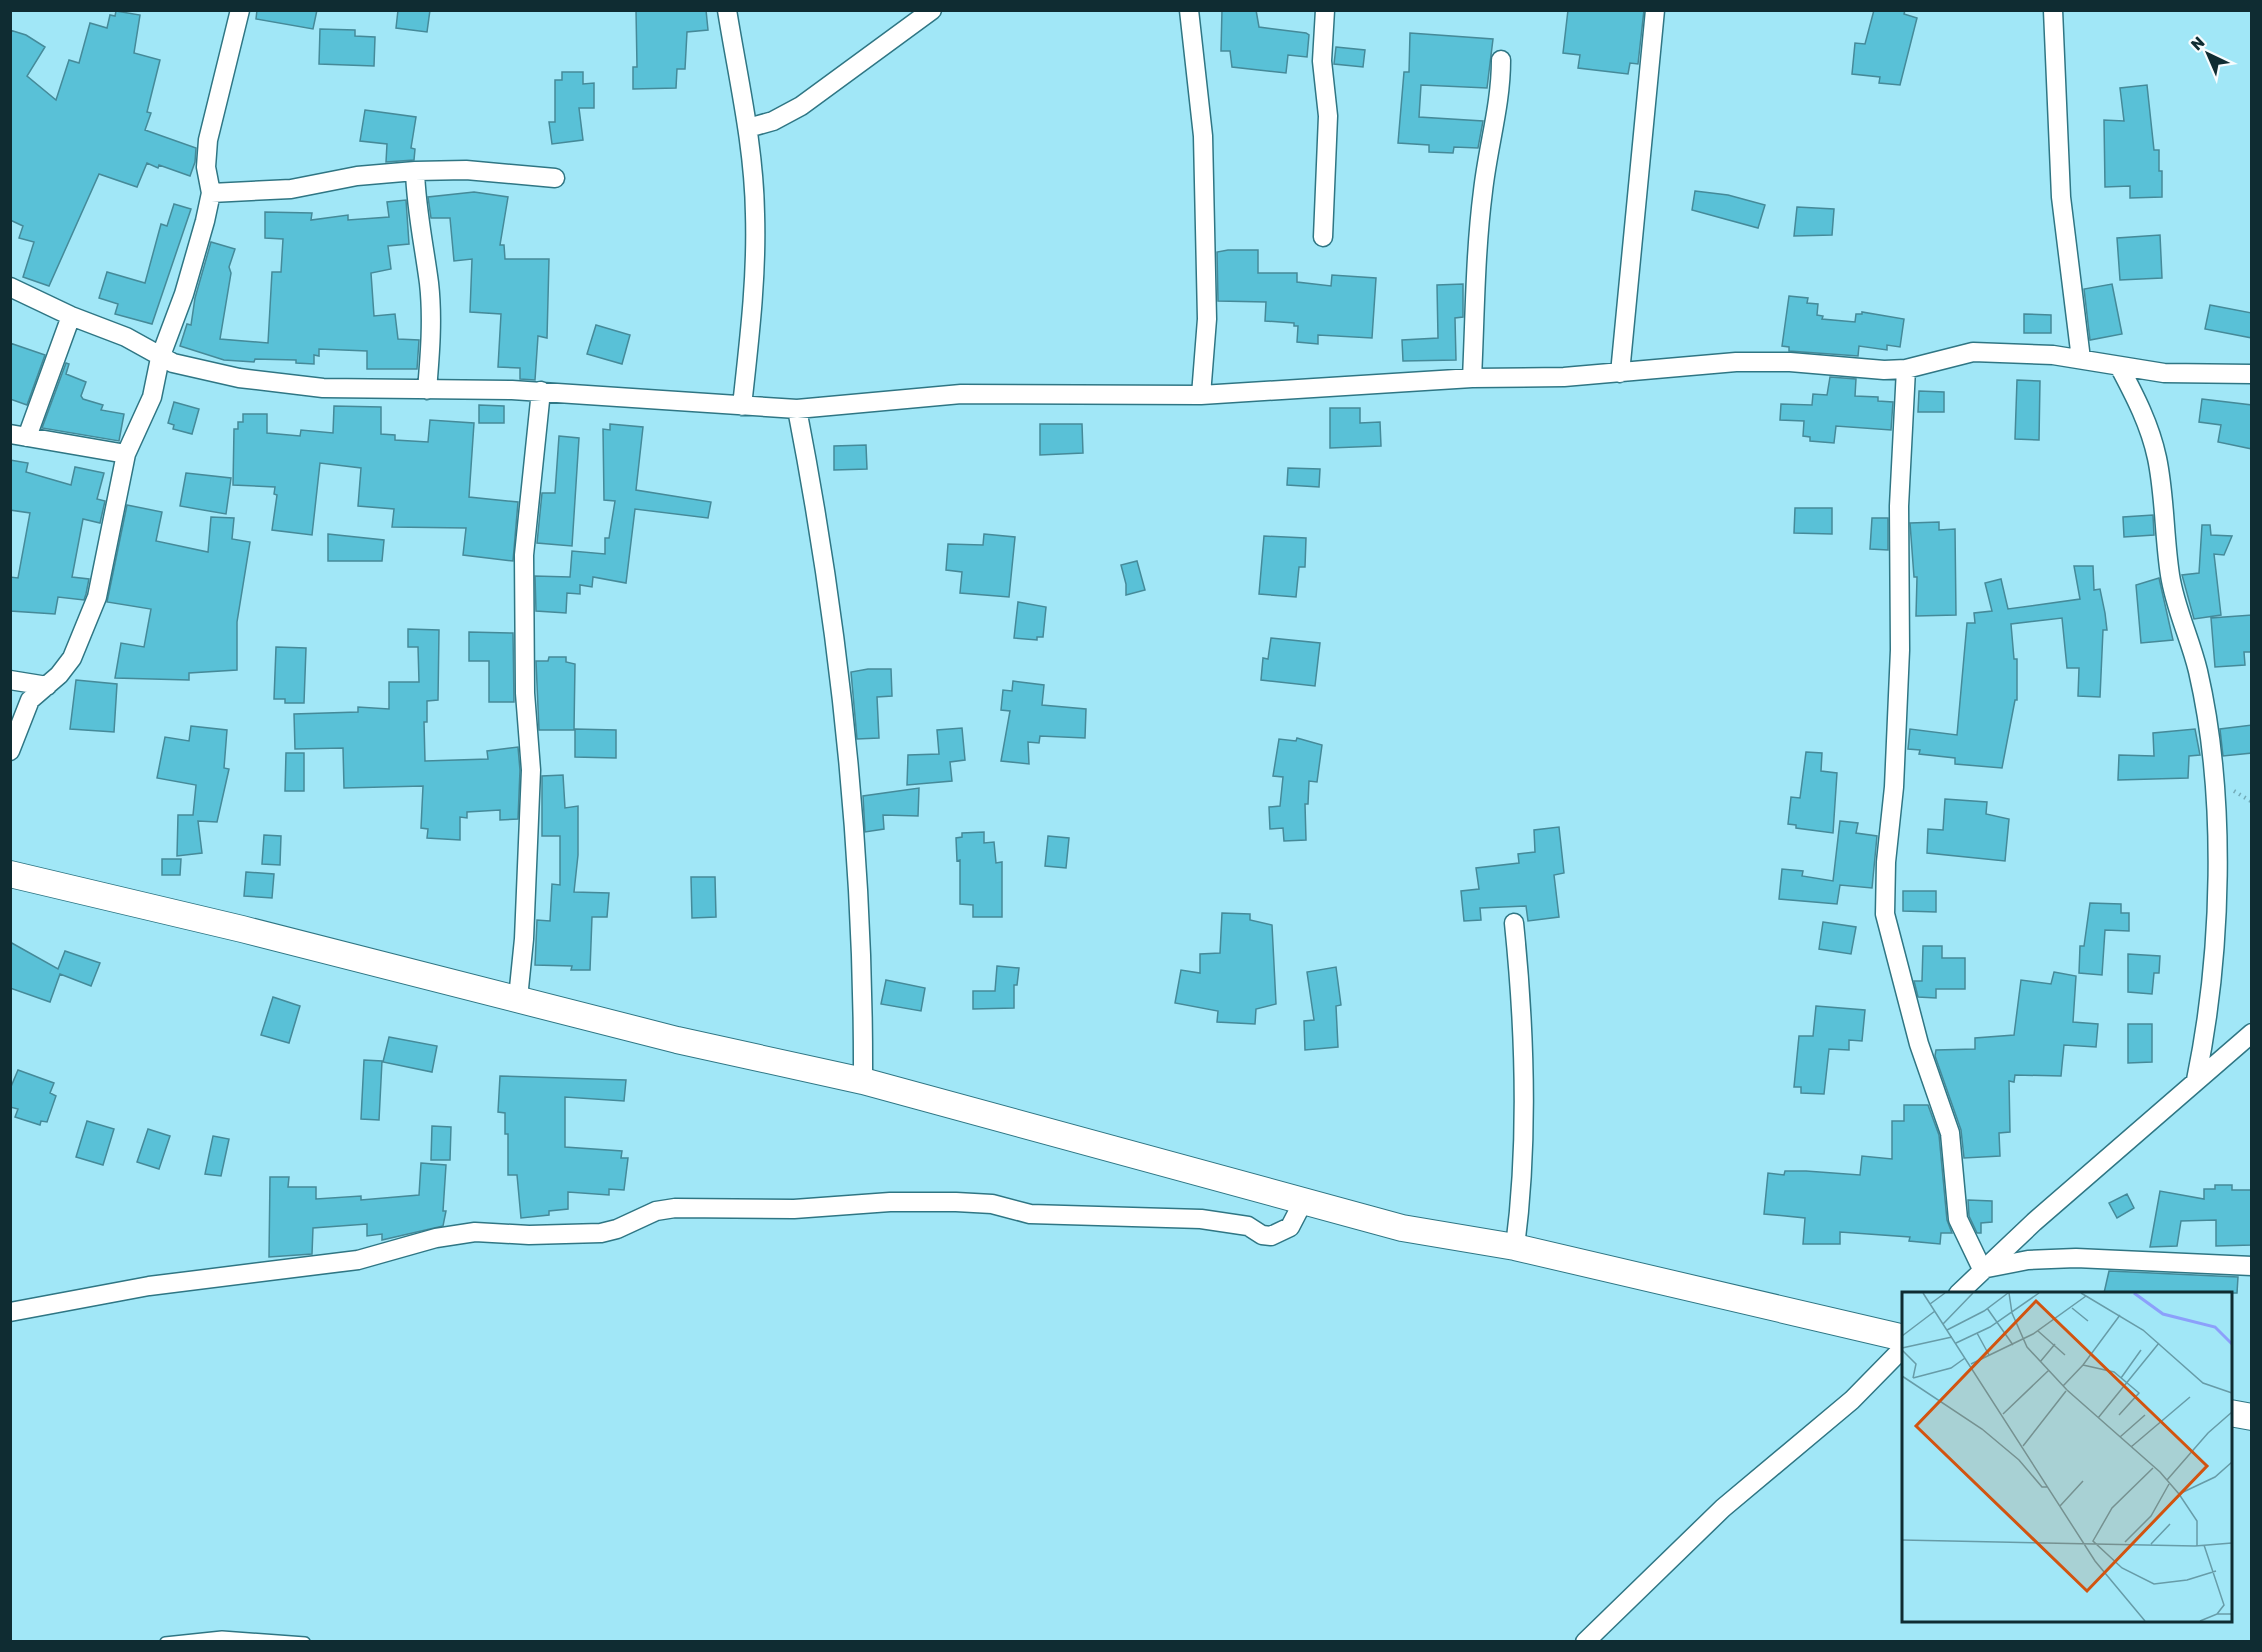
<svg xmlns="http://www.w3.org/2000/svg" width="2262" height="1652" viewBox="0 0 2262 1652" font-family="Rubik,sans-serif">
	<style>
		.building { fill: #59c1d7; stroke: #458a99; stroke-width: 1.5 }
		.lines { fill: none; stroke-linecap: round; stroke-linejoin: round }
		.service-casing { stroke: #2f7684; stroke-width: 12 }
		.minor-casing { stroke: #2f7684; stroke-width: 21 }
		.secondary-casing { stroke: #2f7684; stroke-width: 28 }
		.path { stroke: #73acb9; stroke-width: 4; stroke-dasharray: 1.5 4.5; stroke-linecap: butt }
		.service { stroke: #fff; stroke-width: 9 }
		.minor { stroke: #fff; stroke-width: 18 }
		.secondary { stroke: #fff; stroke-width: 26 }
		.inset-river { fill: none; stroke: #8ca0fb; stroke-width: 3 }
		.inset-road { fill: none; stroke: #679ca8; stroke-width: 1.5 }
		.view { fill: #d25410; fill-opacity: 0.15; stroke: #d25410; stroke-width: 3 }
		.inset-edge { fill: none; stroke: #0f2c32; stroke-width: 3 }
	</style>
	<rect width="100%" height="100%" fill="#a1e7f7"/>
	<!-- building -->
	<path class="building" d="M257,10H317L313,29L256,19Z
		M398,10H430L427,32L396,28Z
		M636,10H706L708,30L687,32L685,69H677L676,88L633,89V67H637Z
		M1222,10H1256L1259,27L1306,33L1309,35L1307,57L1288,55L1286,73L1232,67L1230,51H1221Z
		M1568,10H1644L1638,64L1630,63L1628,74L1578,68L1580,55L1563,53Z
		M1874,10H1905L1904,14L1917,18L1900,85L1879,83L1880,77L1852,74L1855,43L1865,44Z
		M116,11L140,15L134,53L160,60L147,112L151,113L145,130L196,148L195,162L190,176L159,165L158,168L147,163L137,187L99,174L49,286L23,277L34,242L19,238L23,226L10,220V30L26,35L45,47L27,76L56,100L69,60L79,63L90,23L107,28L110,15L115,16Z
		M320,29L355,30V36L375,37L374,66L319,64Z
		M1410,33L1493,39L1487,88L1421,85L1419,117L1483,121L1478,148L1454,147L1453,153L1429,152V145L1398,143L1404,72H1409Z
		M1336,47L1365,50L1363,67L1334,64Z
		M562,72H583V84L594,83V108H579L583,140L552,144L549,122H555V80H562Z
		M2147,85L2154,150H2159V171H2162V197L2130,198V186L2105,187L2104,120L2124,121L2120,88Z
		M365,110L416,117L411,148L415,149L414,160L386,162L387,144L360,141Z
		M1695,191L1728,195L1765,205L1758,228L1692,210Z
		M474,192L508,197L500,245H504L505,259H549L547,338L538,336L535,380L520,379V368L498,367L501,314L470,312L472,259L454,261L450,218H431L428,197Z
		M406,200L409,244L388,246L391,269L371,273L374,316L395,314L398,339L419,340L417,369H367V351L319,349V356L314,355V364L296,363V360L255,359L254,362L224,360L180,346L187,324L191,325L195,298L211,242L235,249L229,267L231,273L220,339L268,343L272,272H281L283,239L265,238V212L312,213L311,220L348,215V220L389,217L387,202Z
		M174,204L191,209L152,324L115,314L118,304L99,298L107,272L145,283L161,224L167,226Z
		M1797,207L1834,209L1832,235L1794,236Z
		M2160,235L2162,278L2120,280L2117,238Z
		M1228,250H1258V273H1297V282L1331,286L1332,275L1376,278L1372,338L1318,335V344L1297,342L1298,326H1294V323L1265,321L1266,302L1218,301L1217,252Z
		M1463,284V317L1455,318L1456,360L1403,361L1402,340L1438,338L1437,285Z
		M2112,284L2122,334L2090,340L2084,289Z
		M1789,296L1808,298L1807,303L1818,304L1817,315L1823,316L1822,319L1855,322L1856,314H1862V312L1904,319L1900,347L1887,345V350L1859,346L1858,356L1789,351V347L1782,346Z
		M2210,305L2252,313V338L2205,329Z
		M2024,314L2051,315V333H2024Z
		M596,325L630,335L622,364L587,354Z
		M10,343L45,355L27,405L10,399Z
		M66,363L69,364L66,374L86,382L81,396L83,399L103,405L101,410L124,414L119,441L42,428Z
		M1830,377L1856,379L1855,396L1878,397V401L1893,402L1891,430L1836,426L1834,443L1810,441V437L1803,436L1804,421L1780,420L1781,404L1812,405L1813,394L1827,395Z
		M2017,380L2040,381L2039,440L2015,439Z
		M1919,391L1944,392V412H1918Z
		M2202,399L2252,405V449L2218,442L2221,425L2199,422Z
		M174,402L199,409L192,434L173,429L174,425L168,423Z
		M479,405L504,406V423H479Z
		M334,406L381,407V434L395,435V440L428,442L430,420L474,423L469,497L518,502L513,561L463,555L466,528L392,527L394,509L358,506L361,468L320,463L312,535L272,530L277,495L274,494L275,487L233,485L234,429H238V422H243V414H267V433L300,436L301,430L333,433Z
		M1330,408H1360V423L1380,422L1381,446L1330,448Z
		M610,424L643,427L636,490L711,502L708,518L635,509L626,583L593,577L592,587L580,585V594L567,593L566,613L536,611L535,576L570,577L572,551L605,554V538H609L615,501L604,500L603,429L610,430Z
		M1040,424H1082L1083,453L1040,455Z
		M559,436L579,438L572,546L537,543L542,493H555Z
		M866,445L867,469L834,470V446Z
		M10,460L28,463L26,472L71,485L75,467L104,473L97,499L105,501L100,523L83,519L72,577L89,579L86,594L84,600L58,597L55,614L10,611V577L18,578L30,513L10,510Z
		M1288,468L1320,469L1319,487L1287,485Z
		M186,473L231,478L226,514L180,506Z
		M127,505L162,512L156,541L208,552L211,517L234,518L232,539L250,542L237,622V670L189,673V680L115,678L121,643L144,647L151,609L107,602Z
		M1795,508H1832V534L1794,533Z
		M2153,515L2154,535L2124,537L2123,517Z
		M1872,518H1888V550L1870,549Z
		M1939,522V530L1955,529L1956,615L1916,616L1917,577H1914L1910,523Z
		M2202,525H2210L2211,535L2232,536L2224,555L2214,554L2221,615L2194,619L2182,575L2199,573Z
		M328,534L384,540L382,561H328Z
		M984,534L1015,537L1009,597L960,593L962,572L946,570L948,544L983,545Z
		M1264,536L1306,538L1305,567H1299L1296,597L1259,594Z
		M1137,561L1145,590L1126,595V584L1121,565Z
		M2074,566H2093L2094,590L2100,589L2105,613L2107,630H2103L2100,697L2078,696L2079,668H2067L2062,618L2011,624L2014,659H2017V700H2015L2002,768L1955,764V758L1919,754L1920,750L1908,749L1910,729L1957,735L1967,623H1975L1974,613L1992,611L1985,583L2001,579L2008,609L2080,599Z
		M2159,578L2173,640L2141,643L2136,585Z
		M1018,602L1046,607L1043,637H1037V640L1014,638Z
		M2252,615V652H2244L2245,665L2215,667L2211,618Z
		M408,629L439,630L438,700L427,701V722H424L425,761L488,759L487,751L518,747L520,770L518,819L500,820V810L467,812V818L460,817V840L427,838L428,829L421,828L423,786L344,788L343,748L295,749L294,714L358,712V707L389,709V682H419L418,647H408Z
		M469,632L513,633L514,702H489V661H469Z
		M1271,638L1320,643L1315,686L1261,680L1263,658L1268,659Z
		M276,647L306,648L304,703H285V699H274Z
		M549,657H566V662L575,664L574,730H539L536,661H548Z
		M868,669H891L892,696L877,697L879,738L857,739L851,672Z
		M76,680L117,684L114,732L70,729Z
		M1013,681L1044,685L1042,705L1086,709L1085,738L1040,736L1039,743L1028,742L1029,764L1001,761L1010,711L1001,710L1003,690L1012,691Z
		M2252,725V753L2223,756L2220,729Z
		M191,726L227,730L224,768L229,769L217,822L198,821L202,853L177,856L178,815H193L196,785L157,778L165,737L189,741Z
		M962,728L965,760L950,762L952,781L907,785L908,755L939,754L937,730Z
		M575,729L616,730V758L575,757Z
		M2195,729L2200,755L2189,756L2188,778L2118,780L2119,755L2154,756L2153,733Z
		M1297,738L1322,745L1317,782L1309,781L1308,804H1305L1306,840L1284,841L1283,828L1270,829L1269,807L1280,806L1283,777L1273,776L1279,739L1296,741Z
		M1806,752L1822,753L1821,771L1837,773L1833,833L1796,828V825L1788,824L1791,797L1800,798Z
		M286,753H304V791H285Z
		M563,775L565,808L578,806V855L574,892L609,893L607,917H592L590,970H571L572,966L535,965L537,920L550,921L552,884L560,885V836H542V776Z
		M919,788L918,816L883,815L884,829L865,832L863,796Z
		M1945,799L1987,802L1986,814L2009,819L2005,861L1927,853L1928,829L1943,830Z
		M1840,821L1858,823L1856,833L1877,836L1872,888L1840,885L1837,904L1779,899L1782,869L1803,871L1802,876L1833,881Z
		M1559,827L1564,873L1554,875L1559,917L1528,921L1526,906L1480,908L1481,920L1464,921L1461,891L1479,889L1476,868L1519,863L1518,854L1535,852L1534,830Z
		M984,832V843L994,842L996,863L1002,862V917H973V905L960,904V860L957,861L956,838L962,837V833Z
		M264,835L281,836L280,865L262,864Z
		M1048,836L1069,838L1066,868L1045,866Z
		M162,859H181L180,875H162Z
		M246,872L274,874L272,898L244,896Z
		M691,877H715L716,917L692,918Z
		M1903,891H1936V912L1903,911Z
		M2090,903L2121,904V913H2129V931L2105,930L2102,975L2079,973L2080,946H2084Z
		M1222,913L1250,914V920L1272,925L1276,1004L1256,1009L1255,1024L1217,1022L1218,1011L1175,1003L1181,970L1200,973V954L1220,953Z
		M1823,922L1856,927L1851,954L1819,949Z
		M10,942L58,969L65,951L100,963L91,986L60,974L50,1002L10,988Z
		M1923,946H1942V958H1965V989H1936V998L1918,997L1914,981H1922Z
		M2128,954L2160,956L2159,973H2154L2152,994L2128,992Z
		M997,966L1019,968L1017,985H1014V1008L973,1009V991H995Z
		M1336,967L1341,1005L1336,1006L1338,1047L1305,1050L1304,1021L1314,1020L1307,972Z
		M2054,972L2076,976L2073,1022L2098,1024L2096,1047L2064,1045L2061,1076L2015,1075L2014,1082L2009,1081L2010,1132L1999,1133L2000,1156L1964,1158L1961,1130L1935,1056L1936,1050L1975,1049V1038L2014,1035L2021,980L2051,984Z
		M886,980L925,988L921,1011L881,1004Z
		M273,997L300,1006L289,1043L261,1035Z
		M1816,1006L1865,1010L1862,1041L1849,1040V1050L1829,1049L1824,1094L1801,1093V1087H1794L1799,1036H1813Z
		M2128,1024H2152V1062L2128,1063Z
		M389,1037L437,1046L432,1072L383,1062Z
		M364,1060L382,1061L379,1120L361,1119Z
		M18,1070L54,1083L50,1093L56,1096L47,1122L41,1121L40,1125L15,1117L18,1109L10,1107V1089Z
		M500,1076L626,1080L624,1101L565,1097V1147L622,1151L621,1158H628L624,1190L609,1189V1195L568,1192V1209L549,1211V1215L521,1218L517,1175H508V1134H505V1113L498,1112Z
		M1904,1105H1928L1939,1135L1947,1220L1952,1233H1941L1940,1244L1909,1241L1910,1237L1840,1232V1244H1803L1805,1218L1764,1214L1768,1173L1784,1175L1785,1171H1806L1860,1175L1862,1156L1892,1159V1121H1904Z
		M87,1121L114,1129L103,1165L76,1157Z
		M432,1126L451,1127L450,1160H431Z
		M148,1129L170,1136L159,1169L137,1162Z
		M213,1136L229,1139L221,1176L205,1174Z
		M421,1163L446,1165L443,1211H446L443,1226L382,1240V1234L367,1236V1224L313,1228L312,1254L269,1257L270,1177H289L288,1187H316V1199L361,1196V1200L419,1195Z
		M2215,1185H2232V1190H2252V1245L2216,1246V1220L2181,1221L2177,1246L2150,1247L2160,1191L2204,1199V1189H2215Z
		M2127,1194L2134,1208L2117,1218L2109,1203Z
		M1968,1200L1992,1201V1222L1981,1223V1233H1977L1969,1216Z
		M2109,1271L2238,1277L2237,1293H2104Z"/>
	<g class="lines">
		<!-- service casing -->
		<g class="service-casing">
			<path id="service" d="M165,1642L222,1636L305,1642"/>
		</g>
		<!-- minor casing -->
		<g class="minor-casing">
			<path id="minor" d="M727,10C738,78 754,145 755,214C757,278 749,342 742,406
				M1189,10L1203,136L1207,319L1201,395
				M2053,10L2061,197L2081,359
				M748,128L773,121L801,106L932,10
				M415,171C416,209 424,245 429,283C433,318 430,355 427,390
				M211,193L291,189L357,176L415,171L466,170L555,178
				M1323,237L1328,116L1322,61L1325,10
				M10,287L71,316L126,337L173,363L239,378L323,388L512,390L797,409L961,394L1201,395L1472,378L1564,377L1736,362H1790L1884,370L1906,369L1973,352L2053,355L2164,373L2252,374
				M2119,366C2135,396 2150,425 2157,458C2165,496 2164,536 2170,575C2175,608 2190,638 2198,671C2227,797 2222,954 2196,1080
				M1906,369L1899,506L1900,650L1894,787L1886,862L1885,914L1919,1044L1950,1133L1958,1219L1982,1269L2028,1260L2076,1258L2252,1266
				M1620,373L1655,10
				M1472,378C1475,316 1475,253 1483,191C1488,146 1501,105 1501,60
				M797,409C840,630 864,856 863,1081
				M10,434L126,454
				M27,437L71,316
				M10,680L47,686
				M10,751L30,700L59,675L72,658L97,597L126,454L152,397L160,358L184,294L205,221L211,193L206,167L208,140L240,10
				M1514,923C1525,1030 1529,1140 1515,1247
				M518,998L524,939L531,770L525,693L524,555L541,391
				M1958,1294L2034,1222L2252,1033
				M10,1312L149,1286L358,1260L436,1238L475,1232L529,1235L601,1233L617,1229L656,1211L675,1208L794,1209L890,1202H956L992,1204L1030,1214L1201,1219L1248,1226L1262,1235L1271,1236L1290,1227L1303,1202
				M1585,1642L1723,1508L1852,1400L1904,1347"/>
		</g>
		<!-- secondary casing -->
		<g class="secondary-casing">
			<path id="secondary" d="M10,874L242,929L677,1040L863,1081L1402,1228L1515,1247L1904,1338
				M2230,1413L2252,1417"/>
		</g>
		<!-- path -->
		<path class="path" d="M2234,791L2252,802"/>
		<!-- service -->
		<use href="#service" class="service"/>
		<!-- minor -->
		<use href="#minor" class="minor"/>
		<!-- secondary -->
		<use href="#secondary" class="secondary"/>
	</g>
	<!-- overview -->
	<g transform="translate(1902 1292)">
		<rect width="330" height="330" fill="#a1e7f7"/>
		<path class="inset-river" d="M232,1L261,22L313,35L330,52"/>
		<path class="inset-road" d="M21,1L193,269L243,329M107,1L110,21L125,55L165,98L258,180L277,202L295,229V254M179,1L241,38L301,91L330,101M28,12L43,1M85,16L111,53M170,16L186,29M41,32L71,1M45,38L82,19L106,1M136,39L163,63M75,41L87,63M0,44L33,19M54,51L88,35L137,1M0,56L50,45M0,58L14,72L11,86M138,70L153,52M69,72L131,42L184,4M181,73L212,80L237,101L217,123M0,84L80,137L117,168L140,195H145M11,86L49,76L63,66M219,86L239,58M161,94L181,73L218,23M101,122L147,78M196,126L257,51M218,145L243,123M121,154L164,99M229,155L288,105M251,176L210,216L191,249L220,276L252,292L285,288L314,279M265,188L306,141L330,120M277,202L313,185L330,170M158,214L181,189M0,248L293,254L330,251M223,250L249,224L267,192M249,252L268,232M302,253L322,313L315,322M298,329L315,322H330"/>
		<path class="view" d="M134,9L305,174L185,299L14,134Z"/>
		<rect width="330" height="330" class="inset-edge"/>
	</g>
	<!-- border -->
	<rect width="2262" height="1652" fill="none" stroke="#0f2c32" stroke-width="24"/>
	<!-- north arrow -->
	<g transform="translate(2208 54) rotate(316)" stroke="#f6fcfe" stroke-width="4.5" paint-order="stroke">
	<path d="M0-4.5L10 22L0 15L-10 22Z" fill="#0f2c32"/>
	<text y="-9" font-size="16" font-weight="bold" text-anchor="middle" fill="#0f2c32">N</text>
	</g>
</svg>
